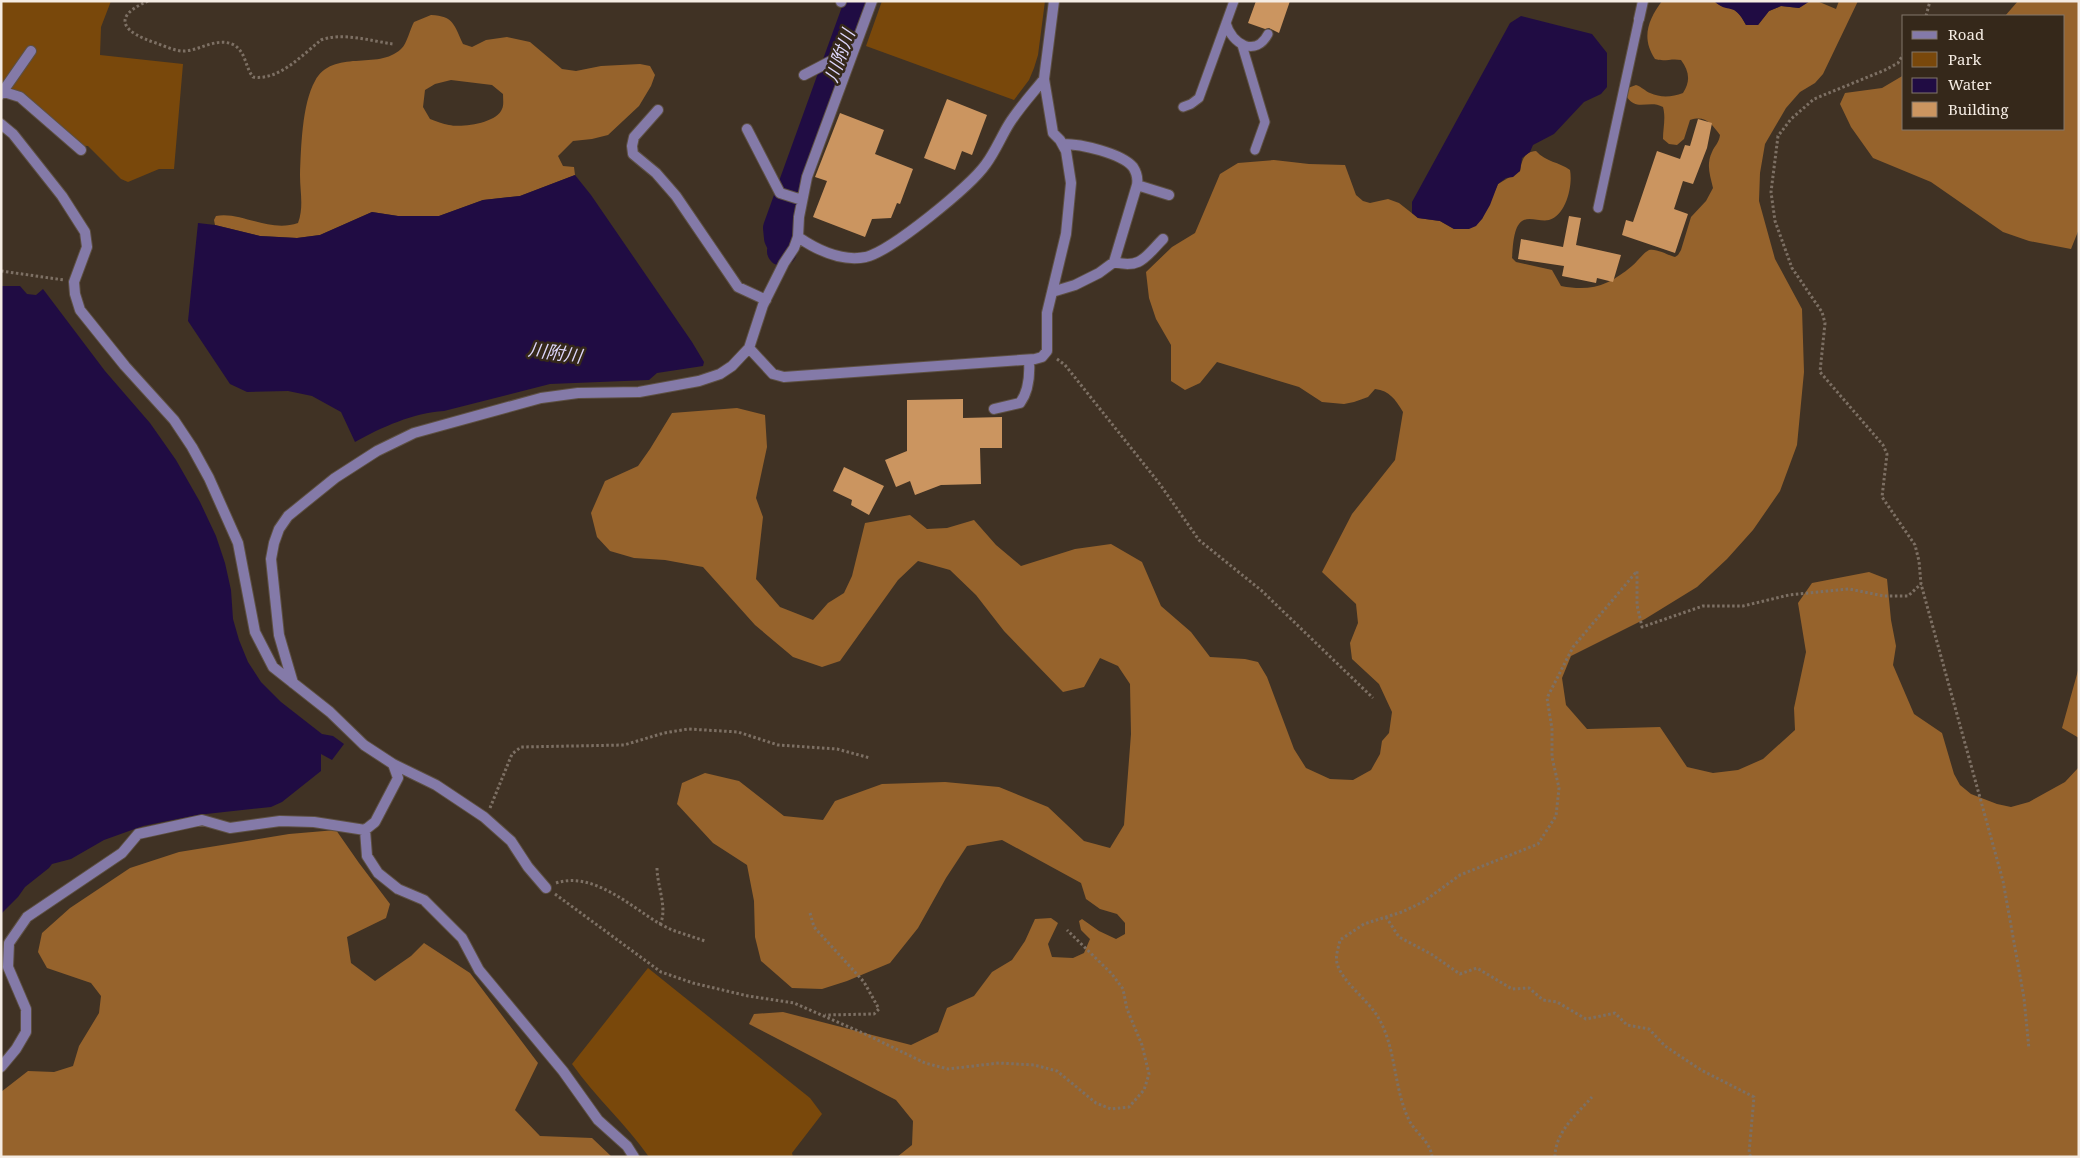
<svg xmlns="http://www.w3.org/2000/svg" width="2080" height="1158" viewBox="0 0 2080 1158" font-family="'Noto Serif','Noto Sans JP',serif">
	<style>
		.green { fill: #79480b }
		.forest { fill: #96632c; fill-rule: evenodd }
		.water { fill: #200c43 }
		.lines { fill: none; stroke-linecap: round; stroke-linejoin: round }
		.river { stroke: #200c43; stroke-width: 30 }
		.building { fill: #cb9560 }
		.service-casing { stroke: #5d5043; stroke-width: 11 }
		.minor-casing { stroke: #5d5043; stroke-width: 12 }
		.path { stroke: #7d7064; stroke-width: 3; stroke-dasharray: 2.5 2.5; stroke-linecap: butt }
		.service { stroke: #847aa8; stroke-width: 9 }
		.minor { stroke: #847aa8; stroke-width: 10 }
		.labels { text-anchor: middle; stroke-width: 5; stroke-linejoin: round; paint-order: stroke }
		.water-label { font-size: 18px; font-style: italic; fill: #ddd6fb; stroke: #35281a }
	</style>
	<rect width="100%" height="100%" fill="#403224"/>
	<!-- green -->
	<path class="green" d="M1,1H111L101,27L100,55L183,64L174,169H159L128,182L121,179L88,146L70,145L18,99H3L1,97Z
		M882,1H1045L1038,55L1034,68L1029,80L1014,100L866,46Z
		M648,968L810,1098L822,1114L792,1153L793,1157H649C626,1124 595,1097 572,1064Z"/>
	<!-- forest -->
	<path class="forest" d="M1662,1H1714C1729,14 1733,0 1746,25H1758L1769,11L1781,6L1799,8L1810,1H1817L1836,9L1839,1H1858L1823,74L1815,83L1800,92L1786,108L1765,144L1760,173L1759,201L1775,259L1802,309L1804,372L1797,445L1780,491L1753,530L1727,559L1697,587L1645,619L1571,656L1562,678L1566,705L1587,729L1660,727L1687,767L1713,773L1738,770L1763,759L1795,730L1794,708L1806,652L1798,603L1812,583L1869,572L1887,579L1891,620L1896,646L1893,665L1914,714L1942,733L1954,774L1960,785L1971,794L1997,804L2011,807L2029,802L2065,782L2079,767V1157H897L912,1145L913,1121L896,1100L749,1024L754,1014L783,1012L911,1045L938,1032L947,1008L974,996L992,972L1012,960L1025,941L1035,919L1051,918L1058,923L1048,944L1052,957L1073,958L1084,953L1090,939L1081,930L1079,921L1082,919L1099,931L1116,939L1125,934V923L1117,914L1100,909L1086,899L1081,883L1002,840L967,846L946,878L918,928L890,963L847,981L822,989L792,988L761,961L755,937L754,901L747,865L713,843L677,804L682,783L705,773L739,781L784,816L823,820L835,801L882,784L945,782L999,787L1048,807L1084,841L1110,848L1124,825L1131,734L1130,684L1118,666L1100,658L1084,687L1063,692L1004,631L976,595L950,570L918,561L898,580L840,661L822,667L793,657L755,625L703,567L665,560L634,558L610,551L597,537L591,513L605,481L638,466L650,449L672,413L737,408L765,415L767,447L756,498L763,517L756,579L780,607L813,620L828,603L844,593L852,576L865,523L910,515L927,529L947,528L974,520L996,545L1021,566L1075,549L1111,544L1142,562L1161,606L1191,632L1210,657L1245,659L1258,662L1267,677L1294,749L1306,768L1330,779L1353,780L1371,770L1380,754L1382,741L1389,733L1392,712L1379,684L1352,659L1350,643L1358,623L1356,604L1322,572L1352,514L1395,460L1403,412C1395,399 1390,391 1375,389L1368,397L1354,402L1344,404L1322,402L1299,387L1217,362L1200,383L1185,390L1171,381V345L1156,319L1149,298L1146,272L1172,247L1195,233L1220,174L1238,163L1274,160L1309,164L1345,165L1356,195L1363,201L1370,203L1388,199L1399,203L1418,218L1440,221L1454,229L1482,219L1498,184L1520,171C1522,160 1524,152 1536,151C1546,162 1559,162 1570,170C1573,186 1566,215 1549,220C1540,222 1529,216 1522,221C1513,227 1513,248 1512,258L1516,262L1552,270L1561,286C1592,292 1609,285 1632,266C1638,261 1643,253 1649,250C1656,248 1668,255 1675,257L1678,255L1681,250L1691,217L1706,201L1713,188C1710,175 1706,165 1712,152C1715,145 1719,143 1720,135C1711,123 1705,115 1690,120L1684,139L1677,145L1669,144L1663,139C1663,128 1666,118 1663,107C1649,99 1637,112 1627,97L1628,88L1636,85C1642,87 1645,91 1650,93C1661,98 1672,97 1683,93C1691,81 1689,71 1681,60C1671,58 1665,62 1655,59C1641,38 1648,20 1662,1Z
		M2018,1H2079V229L2071,249L2029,241L2003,232L1931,182L1873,158L1851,127L1840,104L1845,93L1882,88L1904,75V129H2064V16H2005Z
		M431,15C454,16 454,25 463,44L472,47L486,40L507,37L530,42L562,69L576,71L601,66L640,64L650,66L655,75L651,86L639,106L608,135L592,139L573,141L558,156L563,166L574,167L575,175L520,196L483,200L439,216H398L372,212L320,235L297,238L260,236L215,225L214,220L216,216C240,211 269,233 298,223C304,207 300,192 300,175C301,148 302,104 315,81C333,48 378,71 401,49C407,44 410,29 414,22ZM451,80L492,85L503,94C503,99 504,105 502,109C497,123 462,128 449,125C443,124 436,121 430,119L423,107L425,90L435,84Z
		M2079,667V738L2062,728Z
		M336,830L359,863L390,904L386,918L347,937L351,963L375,981L411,956L424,943L470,973L538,1063L515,1110L540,1136L592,1138L612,1157H1V1092L28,1071L54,1072L73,1066L79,1046L99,1013L101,996L91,983L47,968L38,952L42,933L70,908L130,868L179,852L289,834Z"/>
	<!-- water -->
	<path class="water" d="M1714,1H1810L1799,8L1781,6L1769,11L1758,25H1746C1733,0 1729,15 1714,1Z
		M1521,16L1592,34L1607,53V87L1601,94L1584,102L1554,134L1533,145L1530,152L1522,158L1520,171L1513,177L1506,178L1498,184L1490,205L1482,219L1476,226L1469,229H1454L1440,221L1418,218L1412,213V202L1510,23Z
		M575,175L591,195L692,342L704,362L703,366L657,373L649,380L550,384L444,411C413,413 382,427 355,442L341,412L312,396L288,391L247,392L230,384L188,321L198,223L215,225L260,236L297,238L320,235L372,212L398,216H439L483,200L520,196Z
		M1,286H20L27,294L36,295L43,289L105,371L150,423L176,460L200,502L216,536L225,563L231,590L233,619L239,640L248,662L261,682L281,702L322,734L333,736L344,744L332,760L321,754V771L282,802L271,807L197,815L143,826L104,840L71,859L52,864L49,868L25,887L18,897L1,914Z"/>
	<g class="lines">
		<!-- river -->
		<path class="river" d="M782,251L783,246L779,238L778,228L860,1"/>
	</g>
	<!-- building -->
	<path class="building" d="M1256,1H1290L1279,33L1269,28L1265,29L1248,23Z
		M947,99L987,115L972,155L962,151L955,170L924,158Z
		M840,113L884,130L875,154L913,169L900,204L897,203L891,218L872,219L865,237L813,217L827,181L815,177Z
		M1698,119L1712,123L1707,148L1693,184L1683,181L1674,209L1688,214L1675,253L1622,235L1626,220L1633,222L1657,151L1680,159L1685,145L1690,146Z
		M1569,216L1581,218L1576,245L1621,255L1613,282L1597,278L1596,283L1562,276L1564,266L1518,259L1521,239L1563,247Z
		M963,399V418L1002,417V448H980L981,484L941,485L915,495L910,481L896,487L885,460L907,451V400Z
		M844,467L884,486L869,515L851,505L852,500L833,491Z"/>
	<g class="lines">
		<!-- service casing -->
		<g class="service-casing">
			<path id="service" d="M1226,23C1232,45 1256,57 1268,34
				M1242,45L1265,122L1255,150
				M1183,107L1191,104L1199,98L1234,1
				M1598,208L1639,19"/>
		</g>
		<!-- minor casing -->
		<g class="minor-casing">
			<path id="minor" d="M841,2V1
				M1639,19L1643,1
				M804,75L854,49
				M1,91L20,97L81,150
				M1,94L31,51
				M658,110L634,137L632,146L633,154L656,173L676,196L738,287L766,300
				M1,124L13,134L62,196L85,232L87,247L74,282L75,294L80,310L125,366L174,420L192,447L209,478L238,543L255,632L273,667L330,712L364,745L393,764L398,778L375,822L365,830L314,822L280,821L230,828L202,820L138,834L122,853L27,917L9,943L8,967L26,1009V1032L16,1049L1,1067
				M747,129L780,193L802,200
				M1137,185L1169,195
				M798,237C817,250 842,262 866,257C891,251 971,186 986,164C995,152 1001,137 1009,124C1019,108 1032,94 1044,79
				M1114,262C1141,269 1145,257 1163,239
				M1052,292L1075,285L1099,273L1114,262L1137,185C1138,179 1137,173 1133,167C1121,153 1081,144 1063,144
				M749,348L773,374L784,377L1035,359L1042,357L1047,351V313L1066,234L1071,183L1066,151L1060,140L1053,133L1044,79L1054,1
				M994,409L1020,403C1029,391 1030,375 1029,360
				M293,683L279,635L271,559L274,543L279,529L288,516L335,478L377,451L414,433L541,398L578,393L639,392L699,381L720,374L732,366L749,348L763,305L784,263L794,248L798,237L799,217L807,177L872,1
				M393,764L436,785L484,817L511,841L528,867L546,888
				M365,830L367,856L378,873L398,889L424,900L462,938L479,970L563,1071L598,1120L627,1146L634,1157"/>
		</g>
		<!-- path -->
		<path class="path" d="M148,1C109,18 125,33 156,43C164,46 173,50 181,51C199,52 216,36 234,45C246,52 245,67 253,77C279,81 302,55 321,40C343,32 371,41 393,44
			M1926,16L1930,1
			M1904,53L1898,63L1885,70L1814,99L1791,119L1778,136L1771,192L1775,221L1792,268L1822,312L1825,323L1820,372L1883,445L1887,454L1882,497L1915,545L1919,561L1921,584L2003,881L2024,998L2029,1049
			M1,271L64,280
			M1057,359L1065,365L1159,483L1199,540L1262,591L1373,698
			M490,808L512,754L521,747L624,745L664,733L688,729L738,732L778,745L837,749L870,758
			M556,883C593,871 630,906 660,924C668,910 657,885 657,868
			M555,894L661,972L693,983L748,996L794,1003L865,1034L925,1063L948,1069L999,1063L1034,1065L1057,1071L1096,1103L1111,1109L1129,1107L1144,1090L1149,1074L1142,1045L1127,1009L1123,989L1111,973L1067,930
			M810,913L814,927L864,982L879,1009L874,1014L825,1015
			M1386,917L1399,937L1431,954L1460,974L1477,968L1512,989L1529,988L1543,1000L1557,1002L1586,1019L1615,1013L1627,1025L1649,1029L1665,1046L1701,1070L1754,1097L1749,1153L1751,1157
			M660,924L672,930L705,941
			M1432,1157C1431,1143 1417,1134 1410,1122C1393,1089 1397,1049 1378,1017C1368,1000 1341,981 1337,963C1335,956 1339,946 1340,940L1364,924L1402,912L1423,902L1460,875L1538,844L1556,816L1559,788L1552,757V729L1547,698L1573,647L1637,571V605L1642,627L1703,606H1743L1789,595L1849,589L1884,596H1908L1921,584
			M1555,1157C1555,1132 1577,1114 1592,1097"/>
		<!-- service -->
		<use href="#service" class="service"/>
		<!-- minor -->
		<use href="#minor" class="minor"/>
	</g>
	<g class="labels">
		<!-- water labels -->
		<g class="water-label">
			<text transform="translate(840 56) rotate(-70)" y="6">川附川</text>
			<text transform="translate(555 353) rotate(8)" y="6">川附川</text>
		</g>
	</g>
	<!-- border -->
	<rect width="2080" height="1158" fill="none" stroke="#f5ece3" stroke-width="5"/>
	<!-- legend -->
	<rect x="1902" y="15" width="162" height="115" fill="#35281a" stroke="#82766a"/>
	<rect x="1912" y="31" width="25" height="8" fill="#847aa8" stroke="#82766a"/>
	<text x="1948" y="40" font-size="15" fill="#f5ece3">Road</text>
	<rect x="1912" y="52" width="25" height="15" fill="#79480b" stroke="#82766a"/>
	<text x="1948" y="65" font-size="15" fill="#f5ece3">Park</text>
	<rect x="1912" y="78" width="25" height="15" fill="#200c43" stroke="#82766a"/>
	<text x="1948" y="90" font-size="15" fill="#f5ece3">Water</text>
	<rect x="1912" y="102" width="25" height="15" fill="#cb9560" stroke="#82766a"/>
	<text x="1948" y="115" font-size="15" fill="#f5ece3">Building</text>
</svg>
